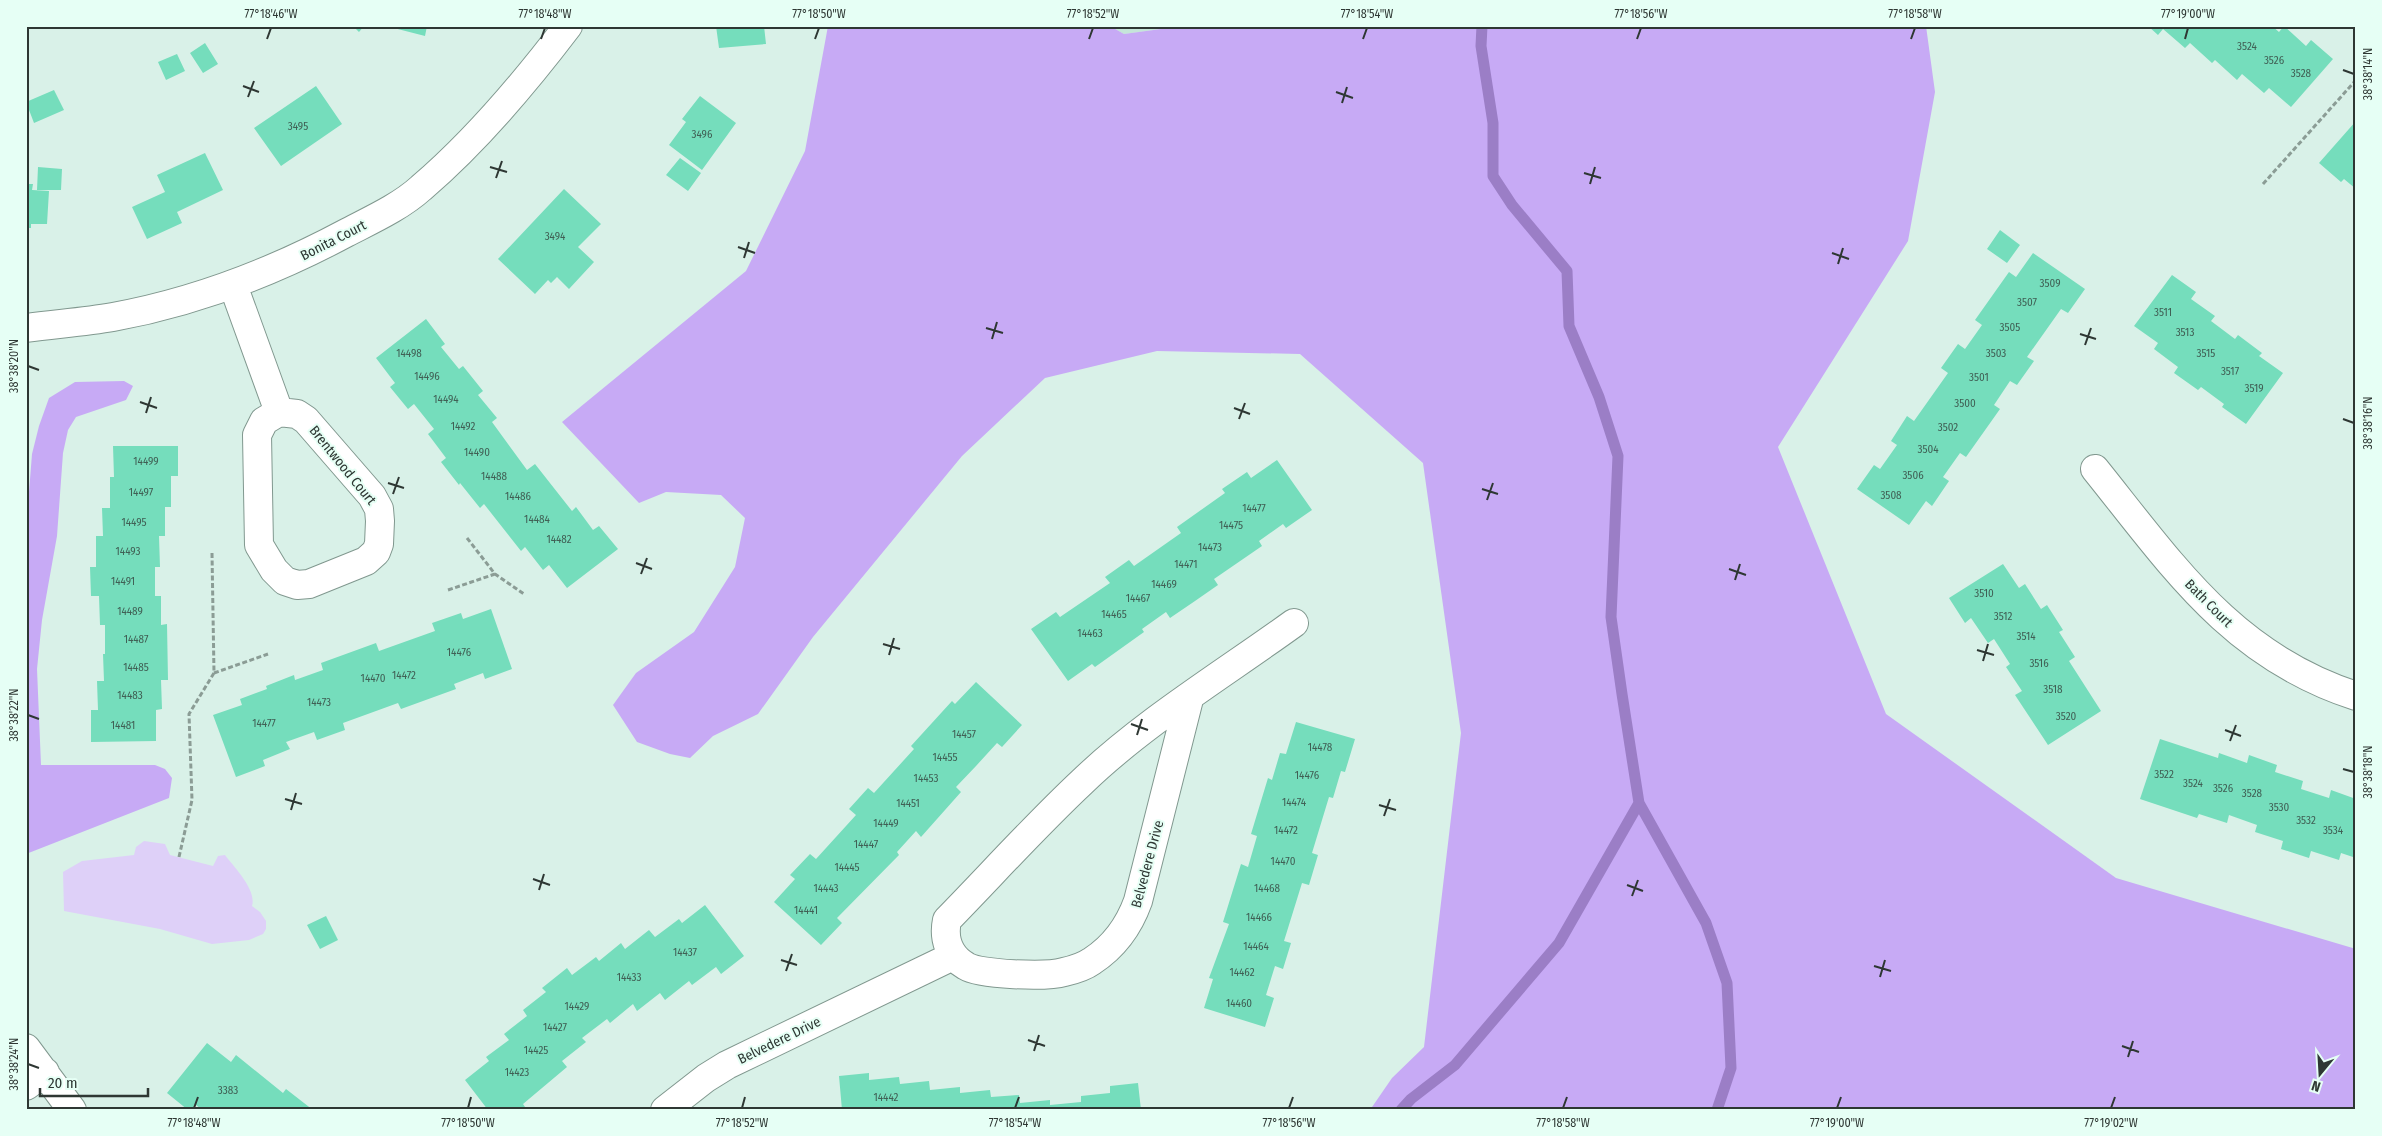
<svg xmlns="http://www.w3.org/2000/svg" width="2382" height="1136" viewBox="0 0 2382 1136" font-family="'Fira Sans Condensed',sans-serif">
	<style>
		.built { fill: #c5e5d9 }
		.green { fill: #ded0f8 }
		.forest { fill: #c7aaf5 }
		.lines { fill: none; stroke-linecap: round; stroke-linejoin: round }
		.stream { stroke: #9b7ec6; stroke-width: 11 }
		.building { fill: #75ddbc }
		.minor-casing { stroke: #81988f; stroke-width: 30 }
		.path { stroke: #8b9c95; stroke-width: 3; stroke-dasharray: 5 2.5; stroke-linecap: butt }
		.minor { stroke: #fff; stroke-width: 28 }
		.ticks { fill: none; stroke: #2e3733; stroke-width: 2 }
		.labels { text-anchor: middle; stroke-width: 4; stroke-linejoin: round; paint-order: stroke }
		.number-label { font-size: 11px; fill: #406055 }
		.street-label { font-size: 14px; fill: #2e3733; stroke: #e6fff5 }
		.neatline { fill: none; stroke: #2e3733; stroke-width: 2 }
		.ticks-label { font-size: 12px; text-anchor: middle; fill: #2e3733 }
	</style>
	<rect width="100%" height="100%" fill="#d9f1e8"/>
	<!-- built -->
	<path class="built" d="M1110,26H1183L1124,34Z"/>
	<!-- green -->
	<path class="green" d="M144,841L165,844L170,855L213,866L218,856L225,855C234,867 257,890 252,906L260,912L266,921V929L263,934L249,940L212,944L160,929L64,911L63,872L82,861L134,855L136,847Z"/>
	<!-- forest -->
	<path class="forest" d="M828,26H1110L1124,34L1183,26H1926L1935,92L1908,241L1778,447L1886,714L2116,878L2356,949V1110H1370L1392,1078L1424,1047L1461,733L1423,463L1300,354L1157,351L1045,378L962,456L813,637L758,714L713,736L690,758L670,754L637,742L613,705L636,673L694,632L735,567L745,518L721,495L666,492L639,503L562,422L746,271L805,151Z
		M124,381L133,386L126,400L76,417L68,430L63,453L57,536L42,620L37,669L41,765H155L165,769L172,778L169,798L26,854V530L32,454L39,426L49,398L75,382Z"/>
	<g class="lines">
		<!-- stream -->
		<path class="stream" d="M1482,26L1481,46L1493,123V176L1512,205L1567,271L1569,326L1599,397L1618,456L1611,617L1622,694L1639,803L1706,923L1727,983L1731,1068L1717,1110
			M1401,1110L1411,1099L1455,1065L1559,943L1639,803"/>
	</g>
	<!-- building -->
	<path class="building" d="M353,26H364L359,32Z
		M386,26H427L425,36Z
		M716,26H764L766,44L719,48Z
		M2148,26H2272L2279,32L2284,26L2306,46L2311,40L2333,59L2291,107L2269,88L2264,93L2242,74L2237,80L2215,60L2212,63L2190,43L2185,48L2163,29L2158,35Z
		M205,43L218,64L203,73L190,53Z
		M177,54L185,71L166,80L158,62Z
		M316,86L342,124L281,166L254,128Z
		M54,90L64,110L34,123L26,102Z
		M700,96L736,123L702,170L669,145L686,122L682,119Z
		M2356,121V189L2344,179L2341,182L2319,163Z
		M205,153L223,190L177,212L182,223L147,239L132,207L165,192L157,175Z
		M680,158L701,173L688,191L666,175Z
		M38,167L62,169L61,190H37Z
		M26,184H33L32,190L49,191L47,224H31V228H26Z
		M564,189L601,224L578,247L594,262L569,289L557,277L551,283L548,280L535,294L498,259Z
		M2000,230L2020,245L2007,263L1987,249Z
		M2033,253L2085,289L2068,313L2061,309L2027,357L2034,361L2017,385L2010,381L1994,405L2000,409L1966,457L1960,453L1943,477L1949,481L1932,506L1926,501L1909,525L1857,489L1874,465L1880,469L1897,445L1891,441L1907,416L1914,421L1948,373L1941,368L1958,344L1965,349L1982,325L1975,320L2009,272L2016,277Z
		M2172,275L2196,292L2191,299L2215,316L2211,321L2235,339L2238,335L2262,353L2259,356L2283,373L2246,424L2222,407L2224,404L2201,387L2198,390L2174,373L2178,367L2154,349L2158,343L2134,326Z
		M426,319L445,344L441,347L459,369L463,366L483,391L478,395L497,418L492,422L527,470L535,464L572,511L576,507L593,530L599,526L618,549L567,588L549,565L543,570L525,547L521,551L484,504L480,508L460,483L459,485L441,462L446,458L428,434L434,429L414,404L408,409L390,387L395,383L376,358Z
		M113,446H178V476H171V507H165V536H159L160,567H155V596H161V625L167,624L168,680H161L162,709L156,710V741L91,742V710H98L97,681H104L103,654H105V625H100L99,596H91L90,567H96V536H103L102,508H110V477H114Z
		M1277,460L1312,510L1286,528L1283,524L1259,541L1262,546L1214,579L1218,585L1195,601L1170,618L1166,612L1142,629L1144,632L1095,667L1092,664L1068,681L1031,629L1056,612L1060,617L1110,583L1105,577L1129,560L1134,566L1181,533L1177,527L1225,493L1222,489L1247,472L1251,478Z
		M2003,564L2019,588L2025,584L2041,609L2047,605L2063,630L2059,632L2075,657L2069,661L2101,711L2048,745L2015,695L2022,691L2006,667L2010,664L1994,639L1988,643L1971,618L1965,623L1949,598Z
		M491,609L512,669L485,679L483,673L454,684L456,689L401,709L398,703L343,723L345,730L317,740L314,732L286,742L290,749L263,760L265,766L236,777L213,715L242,705L240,699L267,689L266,686L294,675L295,680L323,670L321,663L376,643L379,651L435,631L432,623L461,613L463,619Z
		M976,682L1022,725L1002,747L997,743L976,766L956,787L961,792L921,837L916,831L897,852L899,855L837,918L842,923L821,945L774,902L795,879L790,875L810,854L816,859L856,815L849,809L868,788L874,793L914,749L911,746L952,701L955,704Z
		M1296,722L1355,739L1345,772L1341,771L1333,798L1329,797L1312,853L1318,855L1309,885L1302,883L1284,941L1291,943L1283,969L1275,966L1266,995L1274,998L1265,1027L1204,1008L1213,979L1209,978L1229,924L1223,922L1241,864L1248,867L1257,836L1251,834L1268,778L1272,780L1280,753L1286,754Z
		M2160,739L2218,758L2219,753L2247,763L2249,755L2277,765L2275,772L2303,781L2301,789L2329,798L2331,790L2356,799V858L2341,853L2339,860L2311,851L2309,858L2281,849L2283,841L2255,832L2257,825L2229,815L2227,823L2199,814L2197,818L2140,799Z
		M705,905L744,956L721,974L716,967L692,985L689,981L665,1000L660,993L637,1011L633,1004L610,1023L607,1019L582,1038L586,1042L562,1061L567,1067L523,1104L527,1110H488L465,1080L489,1061L486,1057L509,1040L504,1034L527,1016L523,1010L546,992L542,988L567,968L572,975L596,957L599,961L621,943L625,949L649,930L655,937L679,919L682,923Z
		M326,916L338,940L320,949L307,925Z
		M207,1043L231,1062L236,1055L283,1093L286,1089L313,1110H202L196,1105L192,1110H188L167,1093Z
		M869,1073V1080L899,1077L900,1084L929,1081L930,1090L960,1087V1093L990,1090L991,1097L1019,1095L1020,1103L1050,1100V1105L1081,1102V1096L1110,1093V1086L1138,1083L1141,1110H842L839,1076Z"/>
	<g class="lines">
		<!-- minor casing -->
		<g class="minor-casing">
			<path id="minor" d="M233,285L279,412
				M26,328C55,324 84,322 113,317C195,302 273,272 346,233C371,220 400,207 421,188C476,141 524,84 568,26
				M279,412L297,414L306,420L372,496L379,509L380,521L379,544L376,552L366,561L309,584L297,585L285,581L274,570L259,545L257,435L264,421Z
				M2095,469C2173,566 2232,656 2356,696
				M1189,699L1138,901C1129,926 1115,946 1092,961C1085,966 1073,970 1064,972C1047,977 980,975 966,966C949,956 943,939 947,920C992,874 1035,826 1082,782C1143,723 1225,673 1294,623
				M26,1048L72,1110
				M26,1086L45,1072
				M665,1110L706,1078L727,1065L953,956"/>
		</g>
		<!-- path -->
		<path class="path" d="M2263,184L2356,80
			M467,538L495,574L524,594
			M448,590L495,574
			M214,673L268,654
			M179,857L192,800L189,714L214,673L212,553"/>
		<!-- minor -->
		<use href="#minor" class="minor"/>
	</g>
	<!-- ticks -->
	<path class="ticks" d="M267,39L271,28M541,39L545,28M815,39L819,28M1089,39L1093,28M1363,39L1367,28M1637,39L1641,28M1911,39L1915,28M2185,39L2188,28M2343,70L2354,74M243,86L259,92M1336,92L1353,98M248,97L254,81M1342,103L1347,87M490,167L507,172M1584,173L1601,178M496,178L502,161M1590,184L1595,167M738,247L755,253M1832,253L1849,259M744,258L749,242M1838,264L1843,248M986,328L1003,333M2080,334L2096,339M992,339L997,322M2085,345L2091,328M28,366L39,370M140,402L157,408M1234,408L1250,414M146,413L151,397M1239,419L1245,403M2343,419L2354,423M388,483L404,488M1482,489L1498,494M393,494L399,477M1487,500L1493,483M636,563L652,569M1729,569L1746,575M641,574L647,558M1735,580L1740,564M883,644L900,649M1977,650L1994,655M889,655L894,638M1983,661L1988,644M28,715L39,719M1131,724L1148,730M2225,730L2241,736M1137,735L1142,719M2230,741L2236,725M2343,769L2354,772M285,799L302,804M1379,805L1396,810M291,810L296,793M1384,816L1390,799M533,879L550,885M1627,885L1643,891M539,890L544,874M1632,896L1638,880M781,960L797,965M1874,966L1891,971M786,971L792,954M1880,977L1885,960M1028,1040L1045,1046M2122,1046L2139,1052M1034,1051L1039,1035M2128,1057L2133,1041M28,1064L39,1068M194,1108L198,1097M468,1108L471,1097M742,1108L745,1097M1015,1108L1019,1097M1289,1108L1293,1097M1563,1108L1567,1097M1837,1108L1841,1097M2111,1108L2115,1097"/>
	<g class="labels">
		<!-- number labels -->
		<g class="number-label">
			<text x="2247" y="50">3524</text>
			<text x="2274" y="64">3526</text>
			<text x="2301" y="77">3528</text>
			<text x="298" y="130">3495</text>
			<text x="702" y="138">3496</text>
			<text x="555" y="240">3494</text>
			<text x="2050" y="287">3509</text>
			<text x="2027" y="306">3507</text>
			<text x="2163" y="316">3511</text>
			<text x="2010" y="331">3505</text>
			<text x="2185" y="336">3513</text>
			<text x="409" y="357">14498</text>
			<text x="1996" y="357">3503</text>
			<text x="2206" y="357">3515</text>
			<text x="2230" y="375">3517</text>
			<text x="427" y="380">14496</text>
			<text x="1979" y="381">3501</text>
			<text x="2254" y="392">3519</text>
			<text x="446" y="403">14494</text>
			<text x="1965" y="407">3500</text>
			<text x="463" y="430">14492</text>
			<text x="1948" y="431">3502</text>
			<text x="1928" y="453">3504</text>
			<text x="477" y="456">14490</text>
			<text x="146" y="465">14499</text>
			<text x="1913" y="479">3506</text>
			<text x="494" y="480">14488</text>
			<text x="141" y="496">14497</text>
			<text x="1891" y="499">3508</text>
			<text x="518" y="500">14486</text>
			<text x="1254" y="512">14477</text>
			<text x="537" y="523">14484</text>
			<text x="134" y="526">14495</text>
			<text x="1231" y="529">14475</text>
			<text x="559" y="543">14482</text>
			<text x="1210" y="551">14473</text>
			<text x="128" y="555">14493</text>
			<text x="1186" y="568">14471</text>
			<text x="123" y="585">14491</text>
			<text x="1164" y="588">14469</text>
			<text x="1984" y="597">3510</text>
			<text x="1138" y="602">14467</text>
			<text x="130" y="615">14489</text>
			<text x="1114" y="618">14465</text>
			<text x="2003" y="620">3512</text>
			<text x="1090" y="637">14463</text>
			<text x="2026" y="640">3514</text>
			<text x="136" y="643">14487</text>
			<text x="459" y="656">14476</text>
			<text x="2039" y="667">3516</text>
			<text x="136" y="671">14485</text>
			<text x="404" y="679">14472</text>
			<text x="373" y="682">14470</text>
			<text x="2053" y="693">3518</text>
			<text x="130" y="699">14483</text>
			<text x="319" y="706">14473</text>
			<text x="2066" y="720">3520</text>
			<text x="264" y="727">14477</text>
			<text x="123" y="729">14481</text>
			<text x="964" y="738">14457</text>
			<text x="1320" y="751">14478</text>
			<text x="945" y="761">14455</text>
			<text x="2164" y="778">3522</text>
			<text x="1307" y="779">14476</text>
			<text x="926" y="782">14453</text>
			<text x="2193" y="787">3524</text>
			<text x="2223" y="792">3526</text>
			<text x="2252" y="797">3528</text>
			<text x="1294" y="806">14474</text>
			<text x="908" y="807">14451</text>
			<text x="2279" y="811">3530</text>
			<text x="2306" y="824">3532</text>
			<text x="886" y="827">14449</text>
			<text x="1286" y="834">14472</text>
			<text x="2333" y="834">3534</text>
			<text x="866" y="848">14447</text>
			<text x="1283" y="865">14470</text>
			<text x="847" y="871">14445</text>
			<text x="826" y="892">14443</text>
			<text x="1267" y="892">14468</text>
			<text x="806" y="914">14441</text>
			<text x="1259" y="921">14466</text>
			<text x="1256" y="950">14464</text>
			<text x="685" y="956">14437</text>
			<text x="1242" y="976">14462</text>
			<text x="629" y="981">14433</text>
			<text x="1239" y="1007">14460</text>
			<text x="577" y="1010">14429</text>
			<text x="555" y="1031">14427</text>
			<text x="536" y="1054">14425</text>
			<text x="517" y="1076">14423</text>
			<text x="228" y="1094">3383</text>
			<text x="886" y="1101">14442</text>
		</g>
		<!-- street labels -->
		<g class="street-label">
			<text transform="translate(333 240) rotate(-27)" y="5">Bonita Court</text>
			<text transform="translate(343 465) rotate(51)" y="5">Brentwood Court</text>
			<text transform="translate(2209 603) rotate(45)" y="5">Bath Court</text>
			<text transform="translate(1147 864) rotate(-75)" y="5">Belvedere Drive</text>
			<text transform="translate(779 1040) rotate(-26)" y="5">Belvedere Drive</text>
		</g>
	</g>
	<!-- border -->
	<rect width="2382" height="1136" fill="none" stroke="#e6fff5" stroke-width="55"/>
	<!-- north arrow -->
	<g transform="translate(2320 1074) rotate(198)" stroke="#e6fff5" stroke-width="4" paint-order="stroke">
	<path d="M0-4L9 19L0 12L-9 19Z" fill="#2e3733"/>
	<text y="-8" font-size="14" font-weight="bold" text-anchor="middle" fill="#2e3733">N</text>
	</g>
	<!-- scale -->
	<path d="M40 1088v8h108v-8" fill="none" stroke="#2e3733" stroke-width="2.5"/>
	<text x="48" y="1088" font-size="15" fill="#2e3733" stroke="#e6fff5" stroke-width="4" paint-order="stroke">20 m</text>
	<rect x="28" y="28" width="2326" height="1080" class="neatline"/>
	<g class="ticks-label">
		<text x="271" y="18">77°18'46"W</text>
		<text x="545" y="18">77°18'48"W</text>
		<text x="819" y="18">77°18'50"W</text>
		<text x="1093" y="18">77°18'52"W</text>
		<text x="1367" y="18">77°18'54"W</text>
		<text x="1641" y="18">77°18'56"W</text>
		<text x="1915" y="18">77°18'58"W</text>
		<text x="2188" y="18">77°19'00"W</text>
		<text transform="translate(2368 74) rotate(-90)" y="4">38°38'14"N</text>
		<text transform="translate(14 366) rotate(-90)" y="4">38°38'20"N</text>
		<text transform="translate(2368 423) rotate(-90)" y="4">38°38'16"N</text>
		<text transform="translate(14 715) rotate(-90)" y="4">38°38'22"N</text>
		<text transform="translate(2368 772) rotate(-90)" y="4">38°38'18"N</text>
		<text transform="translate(14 1064) rotate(-90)" y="4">38°38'24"N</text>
		<text x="194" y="1127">77°18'48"W</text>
		<text x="468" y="1127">77°18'50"W</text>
		<text x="742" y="1127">77°18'52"W</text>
		<text x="1015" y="1127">77°18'54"W</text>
		<text x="1289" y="1127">77°18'56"W</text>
		<text x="1563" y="1127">77°18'58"W</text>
		<text x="1837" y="1127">77°19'00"W</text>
		<text x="2111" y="1127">77°19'02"W</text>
	</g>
</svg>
